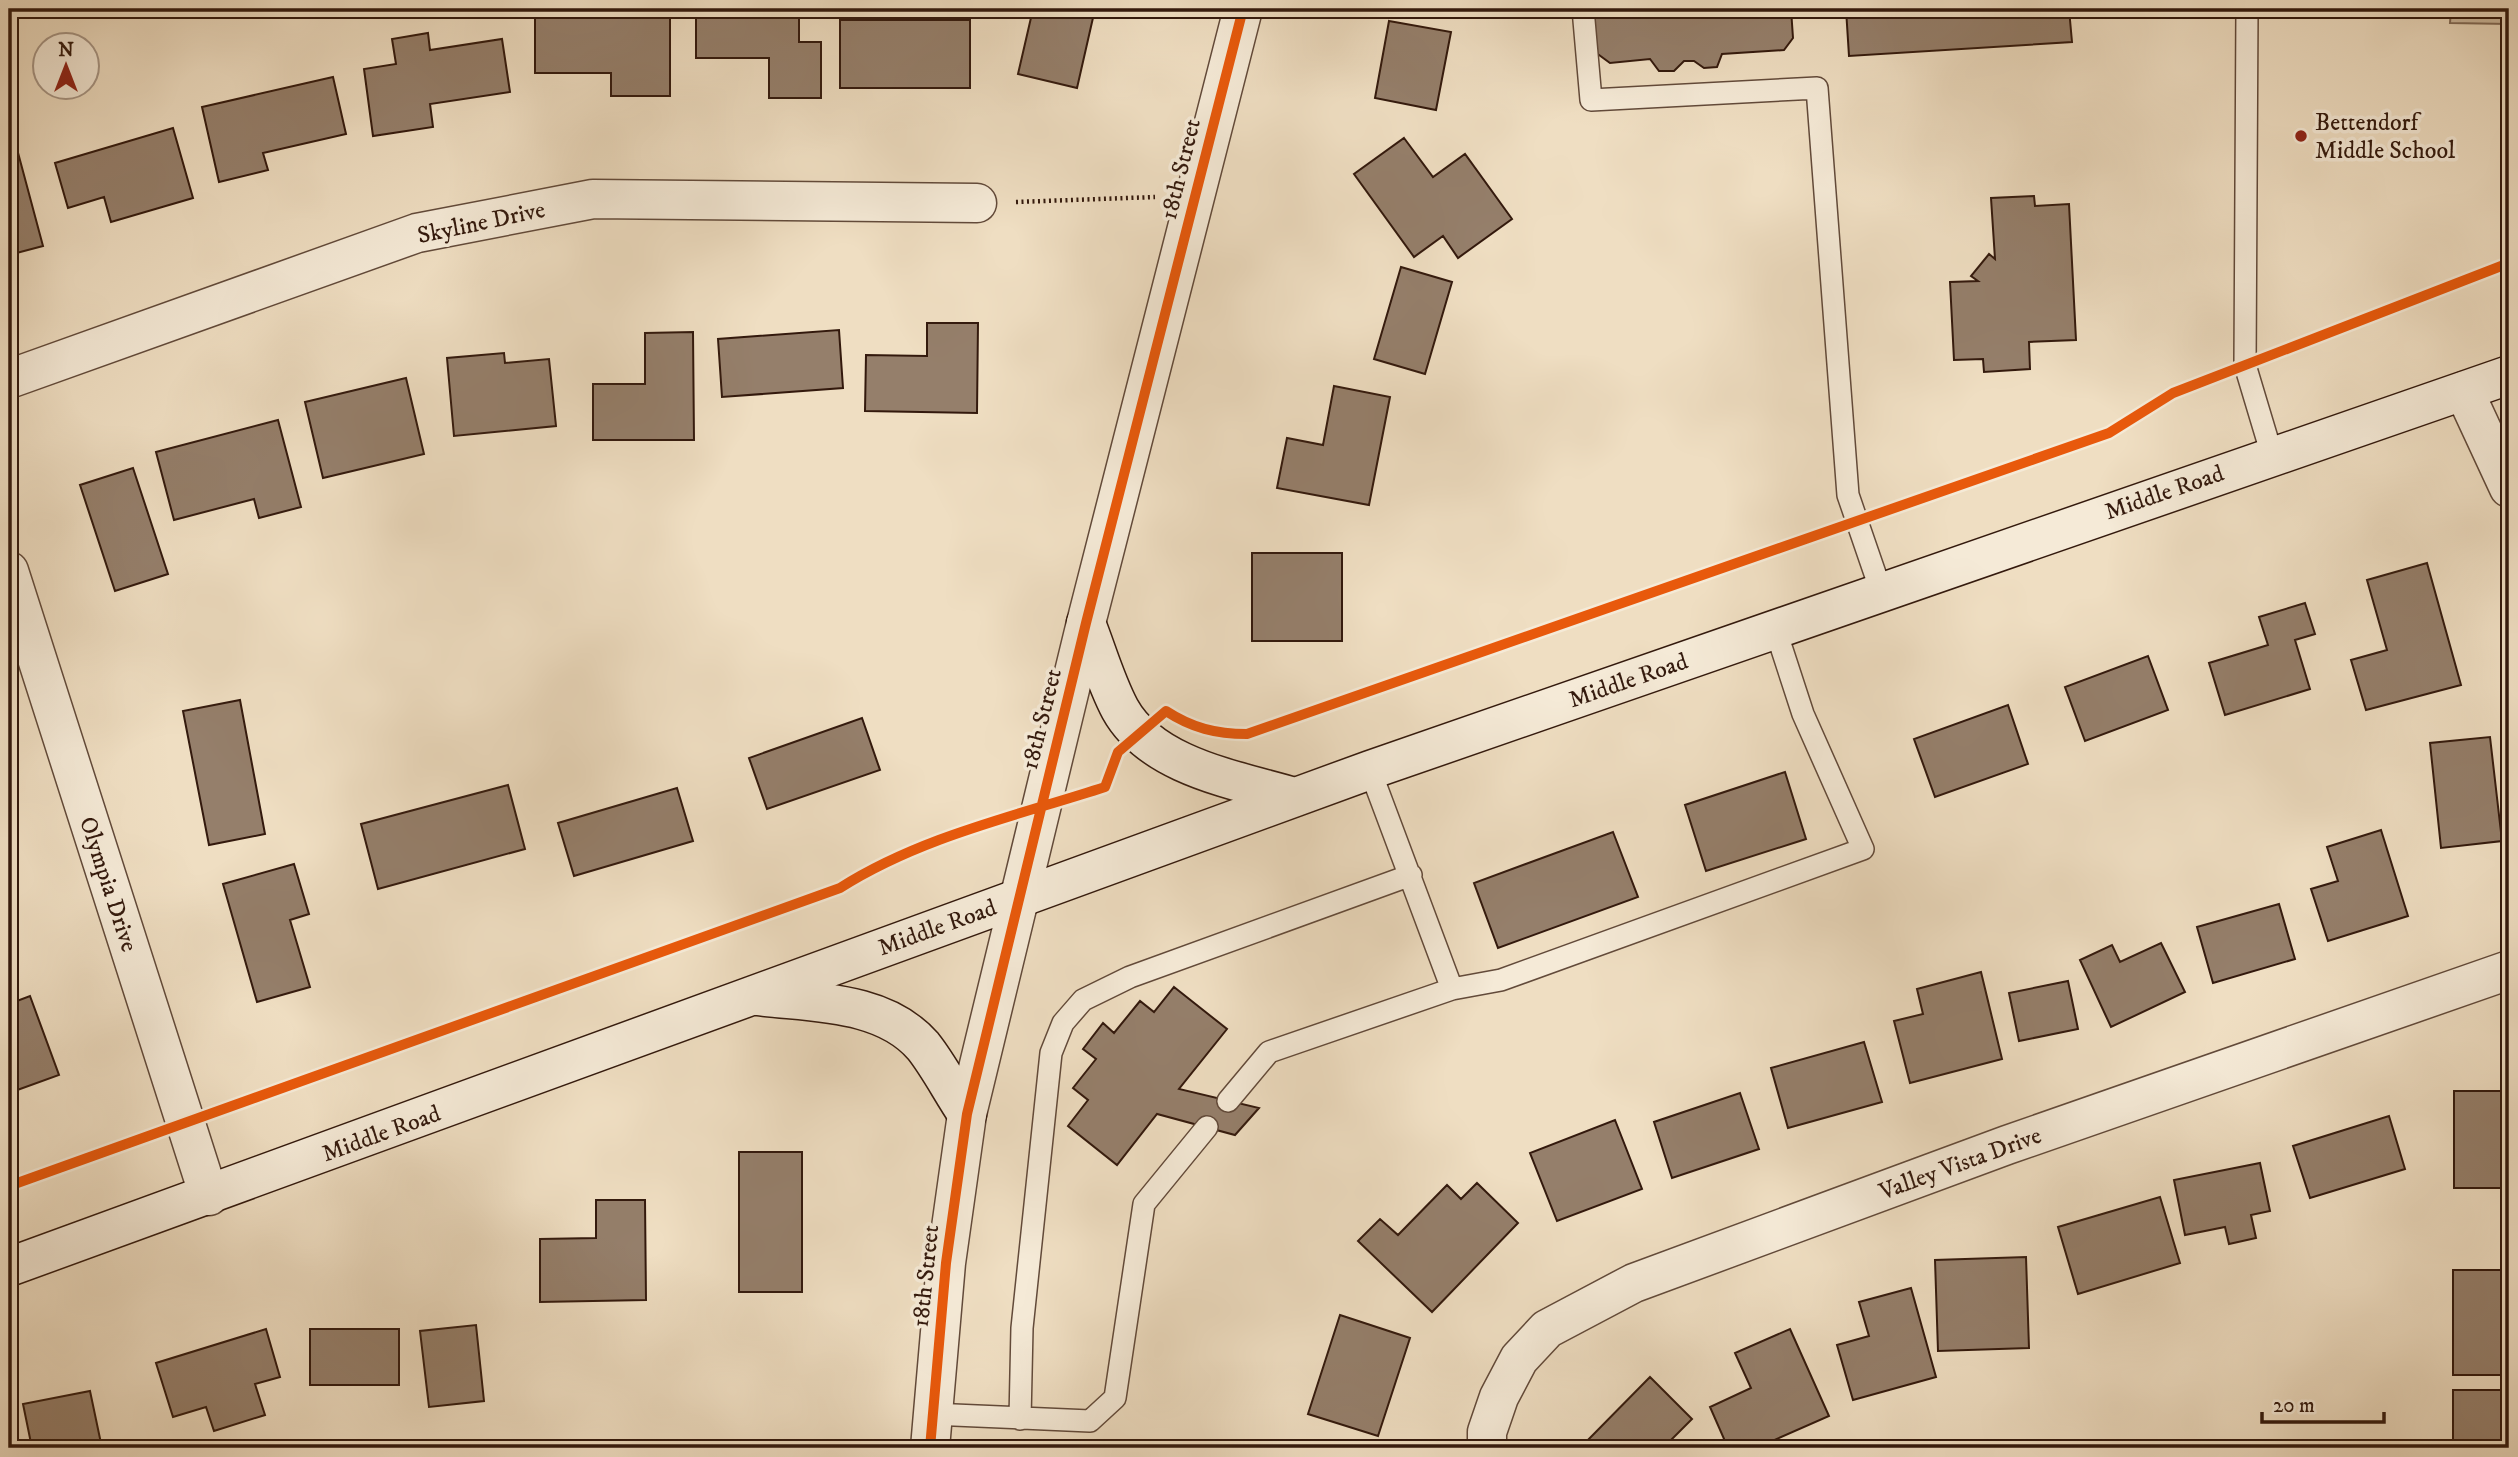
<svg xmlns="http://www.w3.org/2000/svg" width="2518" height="1457" viewBox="0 0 2518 1457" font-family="'IM FELL DW Pica',serif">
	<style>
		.green { fill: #cfbda3; stroke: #816b58; stroke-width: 2 }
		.building { fill: #957f6b; stroke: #33190d; stroke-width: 2 }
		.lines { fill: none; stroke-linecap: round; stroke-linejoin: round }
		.service-casing { stroke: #624a3a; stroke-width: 24 }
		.minor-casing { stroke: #624a3a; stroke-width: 41 }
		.tertiary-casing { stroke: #624a3a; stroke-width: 41 }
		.secondary-casing { stroke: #33190d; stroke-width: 41 }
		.path { stroke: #33190d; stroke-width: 4.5; stroke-dasharray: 2 3.5; stroke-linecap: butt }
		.service { stroke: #f5ead7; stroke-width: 21 }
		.minor { stroke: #f5ead7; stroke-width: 38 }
		.tertiary { stroke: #f5ead7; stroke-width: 38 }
		.secondary { stroke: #f5ead7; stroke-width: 38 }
		.cycleway-casing { stroke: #f5ead7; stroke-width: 15 }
		.cycleway { stroke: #e8590c; stroke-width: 10 }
		.poi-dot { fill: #8f2418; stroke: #f5ead7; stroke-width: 2.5 }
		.labels { text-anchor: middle; stroke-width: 7; stroke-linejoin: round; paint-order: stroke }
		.poi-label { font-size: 24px; fill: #33190d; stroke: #f5ead7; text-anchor: start }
		.street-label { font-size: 24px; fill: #33190d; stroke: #f5ead7 }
	</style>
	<rect width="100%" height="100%" fill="#efdec2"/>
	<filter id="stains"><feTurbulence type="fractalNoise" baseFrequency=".00286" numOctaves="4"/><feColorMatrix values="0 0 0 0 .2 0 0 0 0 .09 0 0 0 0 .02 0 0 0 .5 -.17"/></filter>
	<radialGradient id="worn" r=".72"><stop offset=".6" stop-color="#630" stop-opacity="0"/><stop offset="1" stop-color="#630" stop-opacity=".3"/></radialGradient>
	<!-- green -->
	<path class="green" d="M2451,9H2509V24L2450,23Z"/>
	<!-- building -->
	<path class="building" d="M535,9H577V17H670V96H611V73H535Z
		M696,9H799V42H821V98H769V58H696Z
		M1033,9H1095L1077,88L1018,74Z
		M1592,9H1791L1793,38L1784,50L1722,54L1717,67L1704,68L1694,61H1684L1674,71H1659L1650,59L1610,63L1595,52Z
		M1846,9H2069L2072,42L1849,56Z
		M840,20H970V88H840Z
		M1389,21L1451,32L1436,110L1375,98Z
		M428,33L430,50L502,39L510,92L430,104L433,127L373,136L364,69L396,64L392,39Z
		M333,77L346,134L263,153L268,170L219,182L202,107Z
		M173,128L193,198L111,222L104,197L68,208L55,163Z
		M13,134L43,246L9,255V135Z
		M1404,138L1433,177L1465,154L1512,219L1458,258L1443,236L1414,257L1354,174Z
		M2034,196L2035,206L2069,204L2076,340L2029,342L2030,369L1984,372L1983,359L1954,360L1950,282L1978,281L1971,276L1989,254L1995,259L1991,198Z
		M1401,267L1452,282L1425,374L1374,359Z
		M927,323H978L977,413L865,411L866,355L927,356Z
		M839,330L843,388L722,397L718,339Z
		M693,332L694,440H593V384H645V333Z
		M504,353L505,363L549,359L556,426L454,436L447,358Z
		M406,378L424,454L323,478L305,402Z
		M1334,386L1390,397L1369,505L1277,488L1287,438L1323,445Z
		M278,420L301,507L259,518L254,499L174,520L156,452Z
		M133,468L168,574L115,591L80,485Z
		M1252,553H1342V641H1252Z
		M2427,563L2461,685L2366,710L2351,660L2387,650L2367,580Z
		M2305,603L2315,634L2295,640L2310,689L2225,715L2209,663L2268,645L2259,617Z
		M2148,656L2168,710L2085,741L2065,687Z
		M240,700L265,834L209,845L183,711Z
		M2008,705L2028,764L1935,797L1914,739Z
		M862,718L880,770L767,809L749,758Z
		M2490,737L2502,841L2441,848L2430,743Z
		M1785,772L1806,839L1706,871L1685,805Z
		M508,785L525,849L378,889L361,824Z
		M677,788L693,841L574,876L558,823Z
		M2381,830L2408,916L2328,941L2311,889L2338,881L2327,847Z
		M1613,832L1638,897L1498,948L1474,883Z
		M294,864L309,914L290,920L310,987L257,1002L223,884Z
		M2279,904L2295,959L2213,983L2197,927Z
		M2161,943L2185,992L2111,1027L2080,960L2112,945L2120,962Z
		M1981,972L2002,1059L1910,1083L1894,1021L1923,1014L1917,989Z
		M2068,981L2078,1029L2019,1041L2009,993Z
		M1174,987L1227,1029L1179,1089L1259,1108L1235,1135L1157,1114L1117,1165L1068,1126L1088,1100L1073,1088L1096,1059L1083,1049L1103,1023L1114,1033L1140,1001L1154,1012Z
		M30,996L59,1075L9,1093V1004Z
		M1864,1042L1882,1102L1788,1128L1771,1068Z
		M2454,1091H2509V1188H2454Z
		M1740,1093L1759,1149L1672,1178L1654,1122Z
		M2389,1116L2405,1169L2310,1198L2293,1146Z
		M1615,1120L1642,1189L1557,1221L1530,1153Z
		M739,1152H802V1292H739Z
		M2260,1163L2270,1211L2251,1215L2256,1238L2229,1244L2225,1227L2185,1235L2174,1180Z
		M1477,1183L1518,1223L1432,1312L1358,1241L1380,1219L1398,1235L1447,1185L1461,1199Z
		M2160,1197L2180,1263L2078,1294L2058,1227Z
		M596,1200H645L646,1300L540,1302V1239L596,1238Z
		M2026,1257L2029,1348L1938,1351L1935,1260Z
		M2453,1270H2509V1375H2453Z
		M1911,1288L1936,1377L1853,1400L1837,1345L1869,1336L1859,1302Z
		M1340,1315L1410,1338L1378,1436L1308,1414Z
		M476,1325L484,1401L429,1407L420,1331Z
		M266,1329L280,1377L255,1384L265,1415L214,1431L206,1407L173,1417L156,1363Z
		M310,1329H399V1385H310Z
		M1790,1329L1829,1416L1756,1448H1728L1710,1407L1751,1388L1735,1353Z
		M1650,1377L1692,1419L1663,1448H1580Z
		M2453,1390H2509V1448H2453Z
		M90,1391L102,1448H32L23,1404Z"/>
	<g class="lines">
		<!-- service casing -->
		<g class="service-casing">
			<path id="service" d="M1583,9L1591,100L1817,88L1848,495L1881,591
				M2247,9L2245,365L2272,455
				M1370,770L1452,989
				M1228,1101L1269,1052L1452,989L1501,980L1863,849L1803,714L1775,628
				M931,1414L1090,1421L1115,1398L1144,1204L1207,1127
				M1020,1419L1022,1328L1051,1053L1063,1023L1083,1000L1130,977L1411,875"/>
		</g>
		<!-- minor casing -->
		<g class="minor-casing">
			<path id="minor" d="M9,379L417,233L593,199L977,203
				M2464,391L2509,488
				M9,571L209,1196
				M1487,1448V1432L1499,1397L1519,1359L1547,1329L1634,1283L2007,1145L2509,970"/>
		</g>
		<!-- tertiary casing -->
		<g class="tertiary-casing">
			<path id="tertiary" d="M930,1448L946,1263L967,1114L1086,623L1243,9"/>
		</g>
		<!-- secondary casing -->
		<g class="secondary-casing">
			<path id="secondary" d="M1086,623C1097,651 1106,683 1120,709C1152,767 1237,780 1294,797
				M757,996C812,1003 883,1000 923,1046C939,1066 952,1092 967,1114
				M9,1267L1370,770L2509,375"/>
		</g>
		<!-- path -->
		<path class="path" d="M1016,202L1155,197"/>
		<!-- service -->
		<use href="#service" class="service"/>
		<!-- minor -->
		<use href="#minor" class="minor"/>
		<!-- tertiary -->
		<use href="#tertiary" class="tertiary"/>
		<!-- secondary -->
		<use href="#secondary" class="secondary"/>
		<!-- cycleway casing -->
		<g class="cycleway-casing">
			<path id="cycleway" d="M9,1186L840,888C920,837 1016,816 1105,787L1118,752L1166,711C1192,728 1216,734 1247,734L2109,433L2173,393L2509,263
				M930,1448L946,1263L967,1114L1086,623L1243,9"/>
		</g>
		<!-- cycleway -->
		<use href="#cycleway" class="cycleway"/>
	</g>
	<!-- markers -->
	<circle class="poi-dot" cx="2301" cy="136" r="7"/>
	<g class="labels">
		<!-- poi labels -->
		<g class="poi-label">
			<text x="2315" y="130">Bettendorf<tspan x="2315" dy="28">Middle School</tspan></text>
		</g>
		<!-- street labels -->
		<g class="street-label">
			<text transform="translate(1180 169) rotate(-76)" y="8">18th Street</text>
			<text transform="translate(481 222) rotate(-12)" y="8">Skyline Drive</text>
			<text transform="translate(2164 492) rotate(-19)" y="8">Middle Road</text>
			<text transform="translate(1628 680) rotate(-19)" y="8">Middle Road</text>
			<text transform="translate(1041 719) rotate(-76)" y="8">18th Street</text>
			<text transform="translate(109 884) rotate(72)" y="8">Olympia Drive</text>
			<text transform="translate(937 927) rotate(-20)" y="8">Middle Road</text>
			<text transform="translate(381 1133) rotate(-20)" y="8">Middle Road</text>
			<text transform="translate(1960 1163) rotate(-20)" y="8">Valley Vista Drive</text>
			<text transform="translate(925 1276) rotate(-84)" y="8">18th Street</text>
		</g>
	</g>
	<!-- margin -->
	<rect width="2518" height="1457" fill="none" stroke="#efdec2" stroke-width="35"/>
	<rect x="10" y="10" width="2497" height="1436" fill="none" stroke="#33190d" stroke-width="3.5"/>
	<rect x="18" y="18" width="2483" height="1422" fill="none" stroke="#33190d" stroke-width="2"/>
	<!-- north arrow -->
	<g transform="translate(66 66)"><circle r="33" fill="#f5ead7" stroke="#a79686" stroke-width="2"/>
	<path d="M0-5L12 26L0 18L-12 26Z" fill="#8f2418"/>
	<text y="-10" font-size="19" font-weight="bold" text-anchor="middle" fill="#33190d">N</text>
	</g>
	<!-- scale -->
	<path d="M2262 1412v10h122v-10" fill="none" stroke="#33190d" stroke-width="3.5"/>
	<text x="2273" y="1412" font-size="21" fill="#33190d" stroke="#f5ead7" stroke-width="5" paint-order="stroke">20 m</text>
	<rect width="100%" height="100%" filter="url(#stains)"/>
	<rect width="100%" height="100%" fill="url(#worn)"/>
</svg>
